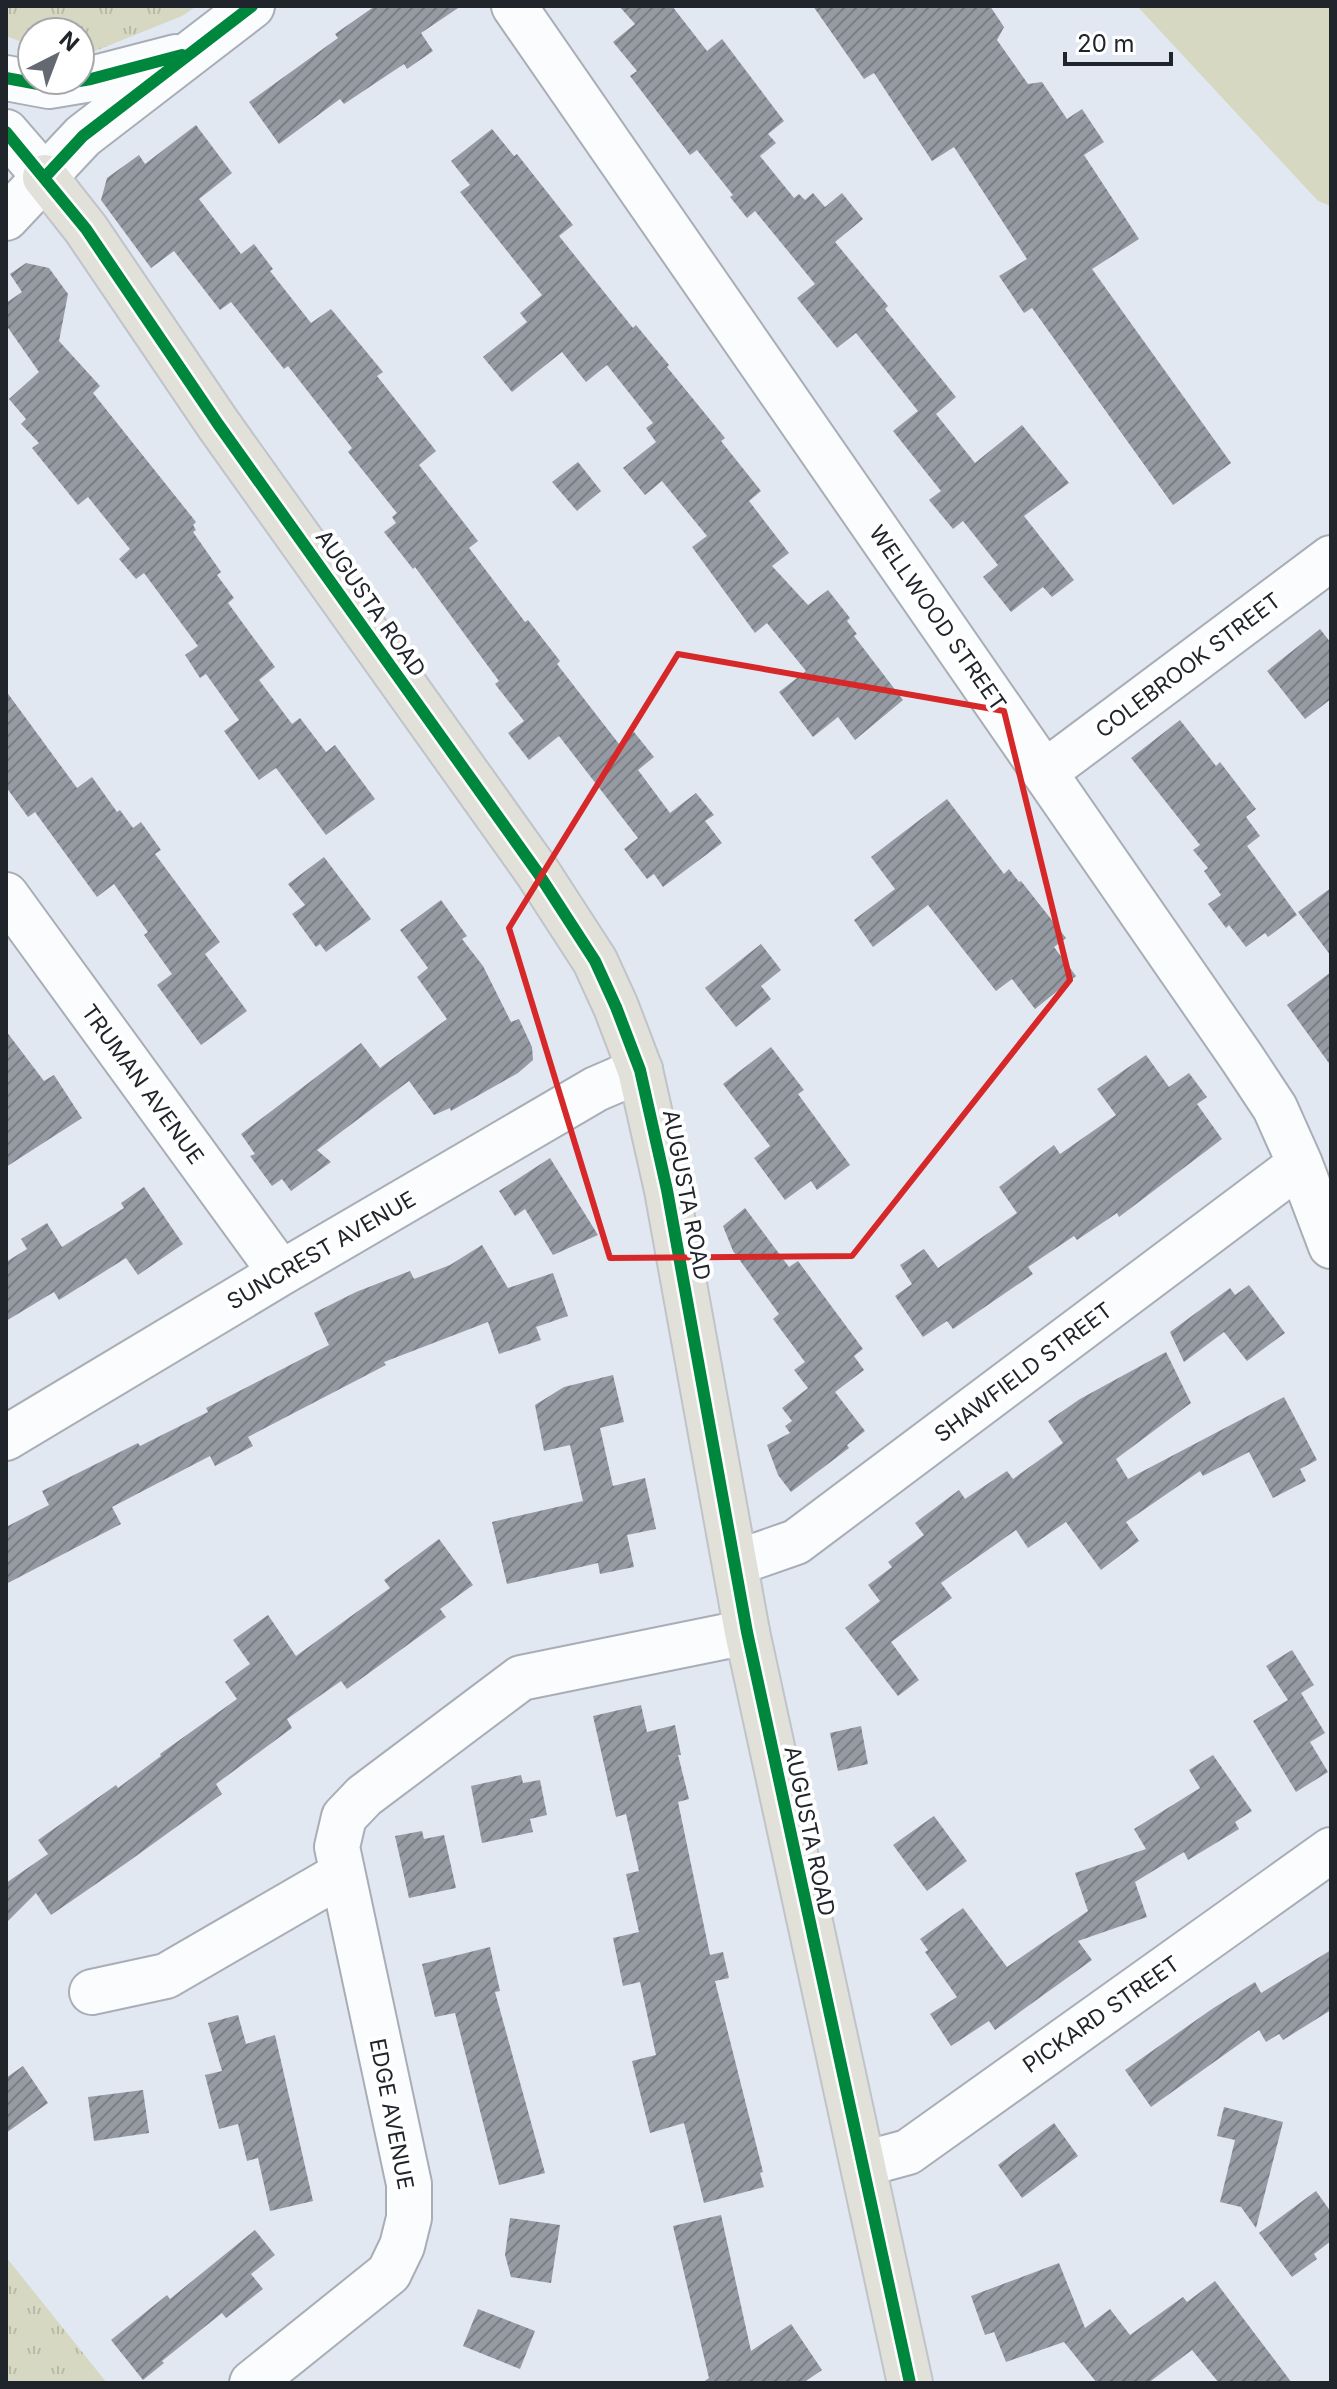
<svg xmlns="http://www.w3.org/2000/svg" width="1337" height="2389" viewBox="0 0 1337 2389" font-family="Inter,sans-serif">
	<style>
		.park { fill: url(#park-tufts) }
		.pitch { fill: #d7d8c2 }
		.building { fill: url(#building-hatch) }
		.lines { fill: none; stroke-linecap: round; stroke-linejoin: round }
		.minor-casing { stroke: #a9aeb6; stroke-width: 48 }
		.major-casing { stroke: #c0c3c8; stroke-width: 48 }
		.minor { stroke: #fafcfd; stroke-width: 44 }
		.major { stroke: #e1e1da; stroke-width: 44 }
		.cycleway-casing { stroke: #fff; stroke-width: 17 }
		.cycleway { stroke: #00873e; stroke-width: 12 }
		.marked { fill: none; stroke: #d62828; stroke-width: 6; stroke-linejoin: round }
		.labels { text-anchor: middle; stroke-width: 8; stroke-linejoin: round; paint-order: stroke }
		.street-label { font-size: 22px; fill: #20242b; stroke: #fff }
	</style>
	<defs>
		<pattern id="park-tufts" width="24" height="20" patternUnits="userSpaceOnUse" patternTransform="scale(2)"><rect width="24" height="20" fill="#d7d8c2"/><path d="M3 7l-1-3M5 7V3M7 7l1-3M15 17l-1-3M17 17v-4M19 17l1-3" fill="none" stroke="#b8b9a7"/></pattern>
		<pattern id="building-hatch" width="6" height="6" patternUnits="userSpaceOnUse" patternTransform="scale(2)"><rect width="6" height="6" fill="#969ba3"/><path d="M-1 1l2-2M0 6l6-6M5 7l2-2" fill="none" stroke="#7a7e85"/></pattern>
	</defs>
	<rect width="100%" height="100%" fill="#e1e8f2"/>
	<!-- park -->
	<path class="park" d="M6,6H197L182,16L80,57V32H32V46L6,36Z
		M6,2257L107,2383H6Z"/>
	<!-- pitch -->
	<path class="pitch" d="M1137,6H1331V206L1318,201Z"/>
	<!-- building -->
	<path class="building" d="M375,6H461L421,33L433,51L407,69L404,64L344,104L340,99L279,144L249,102L338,38L335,34Z
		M619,6H672L707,51L722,39L784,121L768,134L776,143L760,156L794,198L799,194L805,200L813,193L825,207L842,193L863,219L835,242L888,306L885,309L956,397L936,414L975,463L1022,425L1069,483L1024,516L1074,580L1052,597L1043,587L1011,612L983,577L998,565L963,521L953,529L929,500L941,491L893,431L918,411L856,333L837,348L797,298L815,284L755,211L747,218L730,197L733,195L697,150L690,155L630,76L637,71L613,42L635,24Z
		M813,6H990L1004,27L997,40L1028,84L1042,82L1067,119L1082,109L1104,142L1084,155L1139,239L1092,269L1231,463L1173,505L1032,308L1024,313L999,276L1027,259L954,147L932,161L874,73L864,79Z
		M196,125L232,173L199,199L241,254L254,244L273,269L270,271L311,323L331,309L383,372L377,376L436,451L419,465L478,541L469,548L525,622L528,620L560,661L557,664L619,744L634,732L654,757L638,770L670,813L696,793L714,815L705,821L722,843L663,887L654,874L647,879L624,849L638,838L559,736L529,760L508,733L524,721L495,684L499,681L415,567L413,569L384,532L396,523L392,517L397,513L348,452L352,448L288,366L284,369L231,302L220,310L174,251L151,268L101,200L107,178L139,155L145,164Z
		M492,129L514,156L517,154L573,225L559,236L633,328L636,325L669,365L667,367L725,438L721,441L761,491L749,501L789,553L772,566L808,605L828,590L850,618L847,621L857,634L854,636L903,700L855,740L838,717L813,737L779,692L806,671L767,623L755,633L692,547L707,536L662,481L645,495L623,468L656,442L646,428L653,423L607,365L586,382L562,352L512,392L483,357L527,322L520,313L542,295L460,192L470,185L451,161Z
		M26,263L49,268L68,294L59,341L100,386L93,393L196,522L193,525L196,530L193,532L221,572L217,575L234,598L228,603L275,667L259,680L292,724L300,718L326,752L335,745L375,799L326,835L276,768L259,780L224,731L239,720L206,674L200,678L185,655L198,646L144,573L136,579L119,559L130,549L88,497L78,505L32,448L39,443L21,424L26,419L9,399L39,372L6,325V303L22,292L10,274Z
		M578,462L601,491L577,511L552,482Z
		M1320,629L1331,643V699L1305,719L1267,671Z
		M6,691L77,788L92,777L117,812L120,810L133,828L141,822L161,850L155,854L220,942L205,954L247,1011L201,1045L157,985L172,974L144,935L148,932L114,884L97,897L35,812L28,817L6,787Z
		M1180,720L1216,766L1220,762L1256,809L1246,817L1260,836L1247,846L1297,915L1268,937L1265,933L1246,947L1229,925L1226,928L1208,904L1221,895L1204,871L1208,868L1193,850L1200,845L1131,758Z
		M947,799L1004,874L1009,869L1019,882L1021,881L1066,938L1054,947L1076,976L1035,1009L1012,979L996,991L928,905L873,947L854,920L895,889L871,857Z
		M324,857L371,919L326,952L320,944L316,947L292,914L305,905L288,884Z
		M1331,888V956L1298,912Z
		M441,900L467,936L462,939L483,966L511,1022L519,1019L532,1047L533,1060L518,1073L451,1111L450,1108L434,1115L409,1081L317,1150L331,1162L291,1191L282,1179L272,1186L250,1156L255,1154L241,1134L361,1043L380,1068L447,1019L417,977L428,968L400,930Z
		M761,944L781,970L761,986L771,999L736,1027L705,988Z
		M1331,972V1066L1287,1005Z
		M6,1031L44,1081L54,1075L82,1118L6,1167Z
		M771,1047L804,1090L798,1094L850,1165L817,1190L811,1181L785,1200L754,1158L770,1146L723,1084Z
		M1146,1055L1169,1087L1189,1073L1207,1097L1197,1104L1222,1139L1119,1217L1117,1213L1077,1240L1074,1236L1028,1267L1033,1274L953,1329L947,1321L923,1337L895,1296L912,1284L900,1265L924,1249L938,1268L1017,1213L999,1187L1054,1145L1060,1154L1116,1115L1097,1089Z
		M550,1158L598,1235L553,1255L525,1209L515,1216L499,1191Z
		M144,1187L183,1244L138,1275L126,1258L59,1300L54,1292L6,1321V1262L27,1249L21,1239L47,1223L62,1247L124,1208L121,1203Z
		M745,1208L789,1267L798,1261L863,1349L854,1356L864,1370L835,1392L865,1431L847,1445L849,1448L791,1492L778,1475L767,1445L790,1433L785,1426L792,1421L782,1408L808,1388L794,1370L805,1362L773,1319L779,1314L733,1251L723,1226Z
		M482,1245L508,1288L553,1273L568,1316L536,1327L541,1340L499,1354L488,1322L384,1362L386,1365L248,1437L253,1446L215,1466L210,1456L112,1507L121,1524L6,1584V1527L49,1505L42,1491L138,1443L140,1446L208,1412L206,1408L329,1345L314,1313L356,1292L410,1271L414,1279L450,1265Z
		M1249,1285L1285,1333L1247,1361L1224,1332L1184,1362L1170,1332L1230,1288L1235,1295Z
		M1166,1352L1191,1403L1116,1459L1128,1479L1284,1397L1317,1460L1300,1469L1306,1481L1273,1498L1249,1452L1203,1476L1200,1471L1126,1522L1139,1541L1101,1570L1066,1522L1028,1548L1016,1530L941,1583L952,1598L891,1642L919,1680L898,1696L845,1628L880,1601L868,1585L892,1567L888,1562L924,1535L915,1523L959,1490L965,1499L1007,1471L1013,1479L1063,1443L1048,1421L1080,1399Z
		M613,1375L624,1422L600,1428L613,1486L645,1478L656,1529L627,1535L634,1567L600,1574L598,1563L507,1584L492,1522L583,1501L570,1445L544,1451L535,1405L564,1387Z
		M439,1539L473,1585L440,1609L446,1617L347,1689L341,1681L287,1719L292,1728L216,1784L222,1794L125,1864L51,1915L36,1893L6,1923V1883L48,1854L38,1840L116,1785L118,1788L161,1756L160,1754L237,1699L225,1682L250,1664L233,1640L268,1615L296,1656L390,1588L384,1580Z
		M1292,1650L1314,1685L1301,1693L1325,1733L1310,1742L1328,1772L1296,1792L1253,1721L1288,1700L1266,1666Z
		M641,1705L647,1732L675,1725L681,1755H678L689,1799L678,1802L710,1955L723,1952L729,1978L715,1981L763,2172L760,2173L764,2187L704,2203L684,2123L650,2133L632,2061L656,2055L640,1982L623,1986L613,1938L639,1932L626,1874L639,1871L626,1814L616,1817L593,1716Z
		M861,1726L868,1764L838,1771L830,1733Z
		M1213,1755L1252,1811L1235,1822L1239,1829L1188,1860L1184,1852L1135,1882L1147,1917L1078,1941L1092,1960L995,2030L989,2021L951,2046L930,2014L957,1997L925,1952L928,1950L920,1939L963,1908L1007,1967L1088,1911L1075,1873L1146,1849L1134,1829L1200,1788L1189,1770Z
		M521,1775L523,1783L540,1780L547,1815L530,1819L533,1832L482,1843L471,1786Z
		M934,1816L967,1861L927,1891L893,1845Z
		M422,1831L424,1839L444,1835L456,1888L409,1898L395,1836Z
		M490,1947L500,1991L495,1992L545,2173L499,2185L455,2013L435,2017L422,1964Z
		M1331,1950V2010L1283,2040L1279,2034L1266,2042L1259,2030L1151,2107L1125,2070L1212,2009L1255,1982L1261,1993Z
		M238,2015L246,2044L275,2035L313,2201L270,2211L258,2158L247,2161L238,2124L219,2129L205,2075L222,2071L208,2023Z
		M23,2066L48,2103L6,2133V2078Z
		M143,2090L149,2133L94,2141L88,2097Z
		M1224,2107L1283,2122L1256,2228L1241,2207L1220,2202L1235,2140L1217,2136Z
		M1054,2123L1078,2156L1022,2198L998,2165Z
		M1316,2191L1331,2212V2241L1314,2254L1317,2259L1292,2277L1259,2233Z
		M721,2215L751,2351L791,2324L822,2370L803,2383H702L709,2378L673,2226Z
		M510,2218L560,2225L551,2283L511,2277L505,2255Z
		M255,2230L275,2255L251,2274L263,2289L226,2318L222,2313L162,2361L164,2363L143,2380L111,2340L167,2295L170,2299Z
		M1059,2263L1085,2328L1110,2309L1130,2335L1183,2297L1187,2302L1215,2281L1292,2383H1219L1192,2350L1148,2383H1097L1064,2342L1006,2362L994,2332L985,2335L971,2296Z
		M478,2309L535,2331L520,2369L463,2346Z"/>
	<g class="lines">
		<!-- minor casing -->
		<g class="minor-casing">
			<path id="minor" d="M514,6L1242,1058L1275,1108L1300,1164L1331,1246
				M6,78L49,86L91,79L176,57
				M6,132L45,177
				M6,218L83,136L252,6
				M1045,772L1331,558
				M6,895L281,1273
				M6,1438L281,1273L596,1089L640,1070
				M736,1563L796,1542L1300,1164
				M92,1992L166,1976L342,1874
				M864,2164L908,2152L1331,1850
				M252,2383L389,2273L402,2246L409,2218V2184L337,1847L344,1817L364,1796L521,1678L747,1632"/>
		</g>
		<!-- major casing -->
		<g class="major-casing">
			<path id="major" d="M45,177L86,229L218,424L538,873L595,961L616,1007L640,1070L667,1190L747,1632L910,2383"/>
		</g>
		<!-- minor -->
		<use href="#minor" class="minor"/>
		<!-- major -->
		<use href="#major" class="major"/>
		<!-- cycleway casing -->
		<g class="cycleway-casing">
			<path id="cycleway" d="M6,78L49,86L91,79L182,55
				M6,132L86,229L218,424L538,873L595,961L616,1007L640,1070L667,1190L747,1632L910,2383
				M45,177L83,136L252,6"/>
		</g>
		<!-- cycleway -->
		<use href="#cycleway" class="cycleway"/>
	</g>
	<!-- marked area -->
	<path class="marked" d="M678,654L1004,711L1070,980L852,1256L610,1258L509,928Z"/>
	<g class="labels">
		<!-- street labels -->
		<g class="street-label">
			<text transform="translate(371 603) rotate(55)" y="8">AUGUSTA ROAD</text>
			<text transform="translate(938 618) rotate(55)" y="8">WELLWOOD STREET</text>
			<text transform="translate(1188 665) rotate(-37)" y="8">COLEBROOK STREET</text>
			<text transform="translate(143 1084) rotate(54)" y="8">TRUMAN AVENUE</text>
			<text transform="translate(687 1195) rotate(79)" y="8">AUGUSTA ROAD</text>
			<text transform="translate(321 1250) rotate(-30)" y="8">SUNCREST AVENUE</text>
			<text transform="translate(1023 1372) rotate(-37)" y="8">SHAWFIELD STREET</text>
			<text transform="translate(810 1831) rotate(78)" y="8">AUGUSTA ROAD</text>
			<text transform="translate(1101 2014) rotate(-35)" y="8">PICKARD STREET</text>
			<text transform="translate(392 2114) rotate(79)" y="8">EDGE AVENUE</text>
		</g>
	</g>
	<!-- border -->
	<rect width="1337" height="2389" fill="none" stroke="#20242b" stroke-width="16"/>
	<!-- north arrow -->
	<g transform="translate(56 56) rotate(42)"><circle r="38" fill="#ffffff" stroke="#a6a7aa" stroke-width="2"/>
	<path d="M0-6L14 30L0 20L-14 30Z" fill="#646971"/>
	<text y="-12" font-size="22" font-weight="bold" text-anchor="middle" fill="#20242b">N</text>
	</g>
	<!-- scale -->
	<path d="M1065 52v12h106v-12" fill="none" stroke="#20242b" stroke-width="4"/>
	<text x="1077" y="52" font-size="24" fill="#20242b" stroke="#ffffff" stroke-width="6" paint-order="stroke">20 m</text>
</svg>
